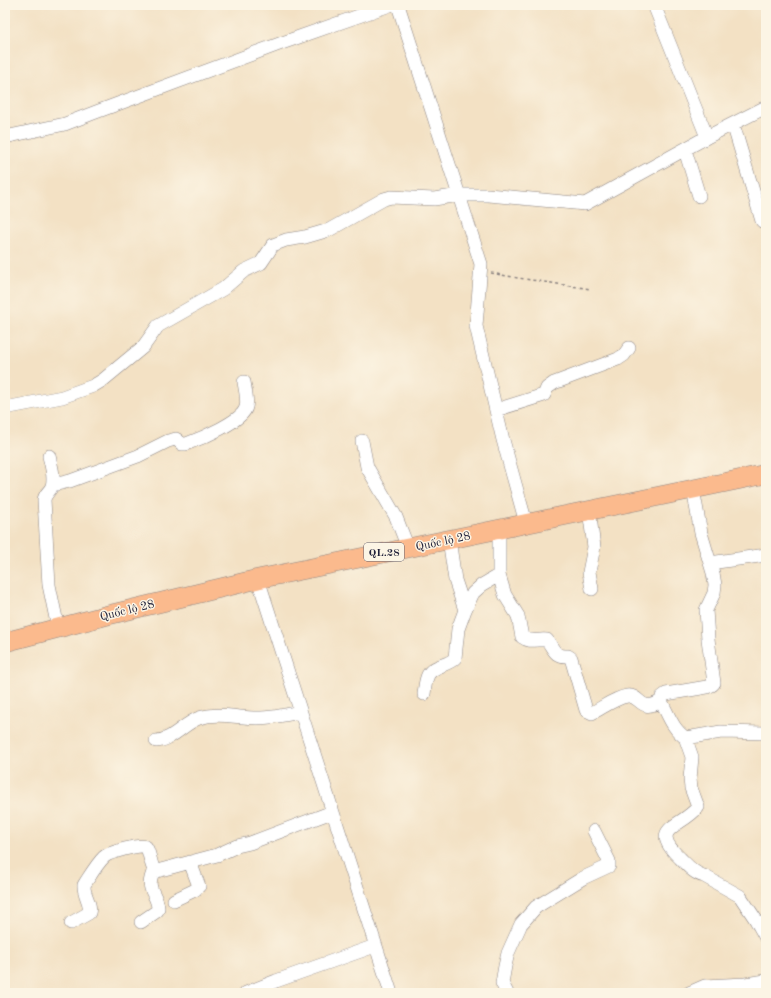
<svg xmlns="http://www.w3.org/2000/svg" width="771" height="998" viewBox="0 0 771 998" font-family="'Old Standard TT',serif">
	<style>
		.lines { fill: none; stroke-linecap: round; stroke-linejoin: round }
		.minor-casing { stroke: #8a8280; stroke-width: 14 }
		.highway-casing { stroke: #8a8280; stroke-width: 20 }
		.path { stroke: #8a8280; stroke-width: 1.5; stroke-dasharray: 3 3; stroke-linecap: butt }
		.minor { stroke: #fff; stroke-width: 13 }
		.highway { stroke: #fbba8d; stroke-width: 19 }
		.labels { text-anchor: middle; stroke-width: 3; stroke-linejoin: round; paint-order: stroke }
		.shield { fill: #fcf5e5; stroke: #63616e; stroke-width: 1 }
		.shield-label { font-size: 11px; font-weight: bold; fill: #22223b }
		.street-label { font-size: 12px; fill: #22223b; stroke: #fcf5e5 }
	</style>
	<rect width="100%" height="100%" fill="#fcf5e5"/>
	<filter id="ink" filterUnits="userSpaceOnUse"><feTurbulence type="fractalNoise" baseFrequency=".025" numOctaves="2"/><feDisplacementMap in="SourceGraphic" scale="8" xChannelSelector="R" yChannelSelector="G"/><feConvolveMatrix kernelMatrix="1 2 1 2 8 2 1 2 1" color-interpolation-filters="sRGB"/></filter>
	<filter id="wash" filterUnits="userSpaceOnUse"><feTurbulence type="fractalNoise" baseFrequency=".012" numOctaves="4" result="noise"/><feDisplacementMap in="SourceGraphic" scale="16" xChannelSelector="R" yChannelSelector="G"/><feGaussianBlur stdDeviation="0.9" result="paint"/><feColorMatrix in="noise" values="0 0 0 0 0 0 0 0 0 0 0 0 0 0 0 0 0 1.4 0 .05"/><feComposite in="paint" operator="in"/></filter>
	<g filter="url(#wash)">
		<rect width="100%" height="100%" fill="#f3e1c4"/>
	</g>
	<g filter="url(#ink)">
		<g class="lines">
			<!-- minor casing -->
			<g class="minor-casing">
				<path id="minor" d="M398,5L481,264L476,326L503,440L526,523
					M654,5L707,137
					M733,124L762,221
					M5,137L65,124L96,112L282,43L390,5
					M685,150L699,196
					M5,408L62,397L93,386L103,380L143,347L158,326L223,289L244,271L261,263L273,245L286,240L305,237L329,230L384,199L391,197L434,199L460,195H488L585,204L707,137L766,107
					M496,410L544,395L547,388L554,383L618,359L624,355L629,348
					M362,441L367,467L396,517L408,548
					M49,456C51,465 55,477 52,486C50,492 45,493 44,500L49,585L58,628
					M53,485L70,481L138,456L168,441L176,439L182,444H186C200,439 243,421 246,407C248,400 245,389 244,382
					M693,489L701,533L713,573L715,585L714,593L706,610L708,639L714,683L712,685L707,687L666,694L662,697L661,701C668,714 673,730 686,738L721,732L766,733
					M589,510L594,547L589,572L592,589
					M499,529V575L505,595L518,616L522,637C530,643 537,639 547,640C554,649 554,657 568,656L571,658L586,710L592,713C602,708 615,698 627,696C641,694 639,714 661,701
					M710,563L766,555
					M258,579L391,993
					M465,610L473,593L482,585L499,575
					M424,694C425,688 425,681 428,675C433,665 448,666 455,658L458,629L465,610L455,580L449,539
					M685,737L692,757L690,779L691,788L698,807C681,828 647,827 680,858C687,865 694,874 704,876L740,896L756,920L766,938
					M156,741C173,740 183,724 199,718C219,712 237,718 257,718C271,718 286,715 300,712
					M174,900L195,890L199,886L190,862
					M141,922L157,911L158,908C157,892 144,891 154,870
					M71,923L89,913C92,903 83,895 84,885C90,876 96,865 104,857C108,853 141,843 146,847C149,850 151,865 154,870L157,871L217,855L237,846L250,843L332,812
					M246,993L276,981L375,946
					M507,993L502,983L505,966L508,953L521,924L536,907L583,878L609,866V861L594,831
					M689,993L705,986L745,984L766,981"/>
			</g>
			<!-- highway casing -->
			<g class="highway-casing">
				<path id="highway" d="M5,642L108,615L258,579L766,474"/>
			</g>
			<!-- path -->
			<path class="path" d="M491,273L518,278L591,289"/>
			<!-- minor -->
			<use href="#minor" class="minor"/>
			<!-- highway -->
			<use href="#highway" class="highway"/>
		</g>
	</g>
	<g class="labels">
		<!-- shield labels -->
		<rect class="shield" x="364" y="543" width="40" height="18" rx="3"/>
		<g class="shield-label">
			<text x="384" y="556">QL.28</text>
		</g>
		<!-- street labels -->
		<g class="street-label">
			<text transform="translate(443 541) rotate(-12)" y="4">Quốc lộ 28</text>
			<text transform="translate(127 610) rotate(-14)" y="4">Quốc lộ 28</text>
		</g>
	</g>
	<!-- margin -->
	<rect width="771" height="998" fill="none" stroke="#fcf5e5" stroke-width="20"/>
</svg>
